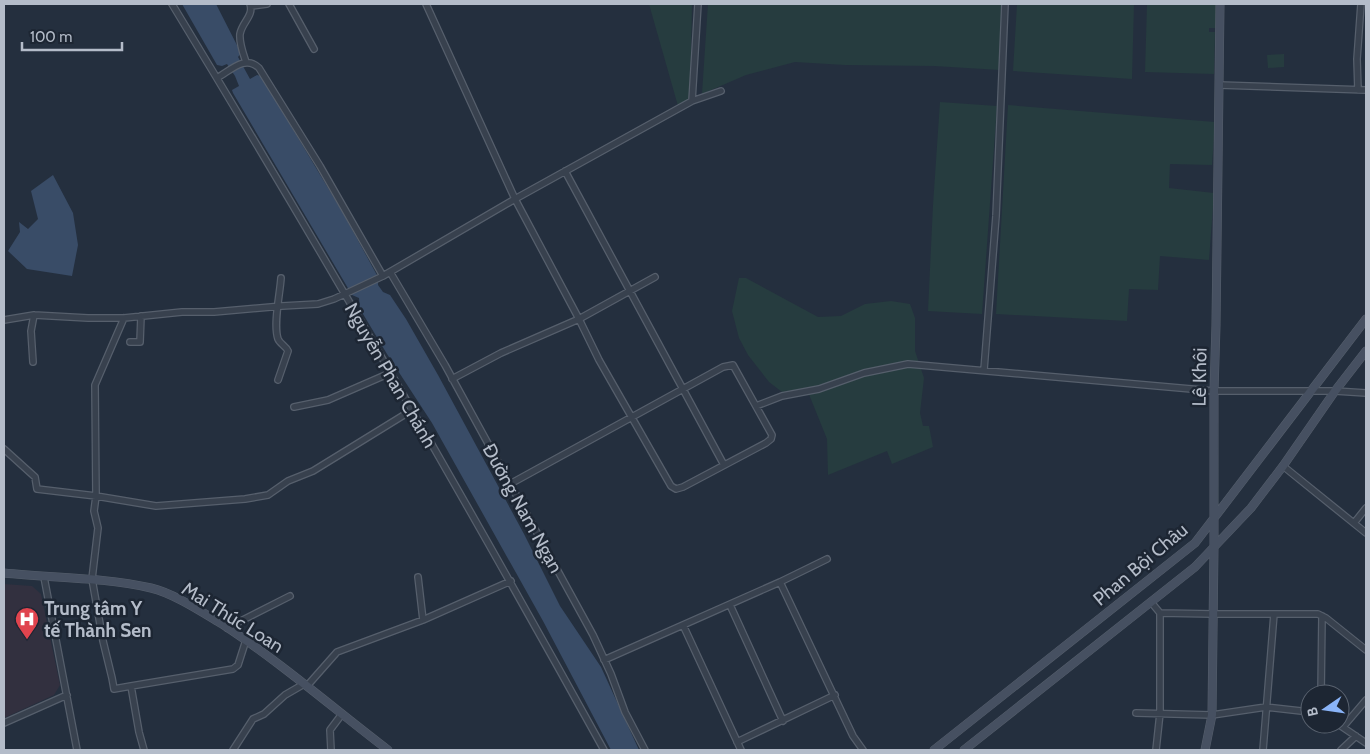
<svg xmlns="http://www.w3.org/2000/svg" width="1370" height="754" viewBox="0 0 1370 754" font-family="Cabin,sans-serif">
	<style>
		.medical { fill: #32303f }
		.green { fill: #263c3f }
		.water { fill: #394c67 }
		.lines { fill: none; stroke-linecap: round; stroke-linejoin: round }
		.street-casing { stroke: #565f6c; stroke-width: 8 }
		.secondary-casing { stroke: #565f6c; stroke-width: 9 }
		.street { stroke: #38414e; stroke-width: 5.5 }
		.secondary { stroke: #465061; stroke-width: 8 }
		.labels { text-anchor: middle; stroke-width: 5; stroke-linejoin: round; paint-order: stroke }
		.street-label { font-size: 19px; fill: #b4bcc9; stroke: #1d2633 }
		.poi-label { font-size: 19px; font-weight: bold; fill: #b4bcc9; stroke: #1d2633; text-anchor: start }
	</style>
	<rect width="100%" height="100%" fill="#242f3e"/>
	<!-- medical -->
	<path class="medical" d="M4,584L32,586L41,594L60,685L54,695L4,718Z"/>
	<!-- green -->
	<path class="green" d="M649,4H692L690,100L678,106Z
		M708,4H1003L1000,70L934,66L845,65L795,62L746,75L702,94Z
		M1017,4H1134L1132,79L1013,71Z
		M1147,4H1218V28H1209V32H1215L1214,74L1145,72Z
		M1284,54V67L1268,68L1267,55Z
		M940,102L997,106L982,314L928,311L933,205Z
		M1008,105L1215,122L1212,165L1170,164L1169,188L1214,193L1209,260L1160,256L1158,290L1129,289L1127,321L996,314Z
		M739,278H746L818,317L841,316L865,304L891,301L910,304L915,318V351L924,378L920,413L923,426H929L933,447L892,464L887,451L828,475L827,439L808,392L793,394L782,392L769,382L748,355L739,338L732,311Z"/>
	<!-- water -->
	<path class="water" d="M182,4H216L241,53L238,57L250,79L257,75L261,76L343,213L378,277V285L383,292L390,295L406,319L438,375L524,534L560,606L601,667L639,750H611L543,621L432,423L387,354L360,309L359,298L352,295L233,93L232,90L239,86L235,76L227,64L222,66L217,65Z
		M53,175L73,213L78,245L72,276L27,269L8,251L20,232L19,222L28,229L38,219L31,191Z"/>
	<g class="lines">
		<!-- street casing -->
		<g class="street-casing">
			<path id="street" d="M172,4C321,249 465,499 604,750
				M289,4L314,49
				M426,4L515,199L579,319L599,360L671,486L676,489L683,487L766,443L771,439L772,435L733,365L723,367L510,484
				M251,6L267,4
				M246,62C243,53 239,43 240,34C242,22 254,16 250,4
				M217,78C230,71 245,54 259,68L320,166L383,276
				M1219,85L1366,90
				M1358,90L1357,59L1361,4
				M692,101L721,91
				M565,171L724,465
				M390,272L445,365L593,635L611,674L625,712L645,750
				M124,318L95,385L96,496L94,511L98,528L92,579L103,641L112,678L114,689L131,686L139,732L144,750
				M4,320L34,315L88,318H124L182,312H214L282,306L318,304L334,299L383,276L515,199L692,101L698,4
				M130,342H140L141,316
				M33,362L31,331L34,315
				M984,370L996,216L1005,4
				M452,379L501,353L579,319L655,277
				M278,380L288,351C286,346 280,344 278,339C273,324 280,294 281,278
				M756,406L782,396L819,389L864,373L908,364L1214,391H1335L1366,393
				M294,407L328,400L390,373
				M4,449L35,477L37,489L96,496L156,506L245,499L268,495L288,481L313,471L412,410
				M1283,466L1366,533
				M1354,523L1366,508
				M44,577L77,750
				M418,577L423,620
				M780,582L853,736L863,750
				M1151,602L1160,613L1213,614H1318L1326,618L1366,650
				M730,605L783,721
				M683,625L741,750
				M227,628L290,596
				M604,660L780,582L827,559
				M131,686L233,669L238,665L246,640
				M307,686L337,652L423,620L511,581
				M1321,694L1322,616
				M1136,713L1212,715L1266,707L1310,712
				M4,723L67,695
				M1338,724L1366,743
				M1343,727L1366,700
				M737,742L835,695
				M233,750L253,719L264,714L285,695L304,684
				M331,750L330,730L342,714
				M1156,750L1160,713V613
				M1263,750L1274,614
				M1341,750L1356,736"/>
		</g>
		<!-- secondary casing -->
		<g class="secondary-casing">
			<path id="secondary" d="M4,573C52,578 103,577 151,588C173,593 202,612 222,624C280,662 333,708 388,750
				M934,750L1195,543L1366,319
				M964,750L1195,567L1251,508L1283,466L1335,391L1366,351
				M1205,750L1212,715L1214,546V391L1216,325L1220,4"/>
		</g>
		<!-- street -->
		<use href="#street" class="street"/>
		<!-- secondary -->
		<use href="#secondary" class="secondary"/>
	</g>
	<!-- icons -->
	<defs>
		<g id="hospital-pin" transform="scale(1.25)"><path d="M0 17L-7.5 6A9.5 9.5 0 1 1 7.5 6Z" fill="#e0444e" stroke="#1d2633"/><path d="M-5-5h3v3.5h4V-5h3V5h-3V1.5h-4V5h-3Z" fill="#fff"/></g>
	</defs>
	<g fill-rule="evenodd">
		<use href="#hospital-pin" x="27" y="619"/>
	</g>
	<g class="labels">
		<!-- street labels -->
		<g class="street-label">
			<text transform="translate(391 375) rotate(60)" y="7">Nguyễn Phan Chánh</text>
			<text transform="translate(1199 377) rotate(-89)" y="7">Lê Khôi</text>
			<text transform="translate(523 508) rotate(61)" y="7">Đường Nam Ngạn</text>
			<text transform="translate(1140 564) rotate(-40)" y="7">Phan Bội Châu</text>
			<text transform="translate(233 617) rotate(32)" y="7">Mai Thúc Loan</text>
		</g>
		<!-- poi labels -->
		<g class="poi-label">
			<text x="44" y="615">Trung tâm Y<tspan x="44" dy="22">tế Thành Sen</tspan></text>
		</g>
	</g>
	<!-- border -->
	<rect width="1370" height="754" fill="none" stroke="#b4bcc9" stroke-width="10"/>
	<!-- north arrow -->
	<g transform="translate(1325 709) rotate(257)"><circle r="24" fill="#1d2633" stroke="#59626f"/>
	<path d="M0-4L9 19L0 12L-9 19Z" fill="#8ab4f8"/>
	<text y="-8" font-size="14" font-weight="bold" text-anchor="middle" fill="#b4bcc9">B</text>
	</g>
	<!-- scale -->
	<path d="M22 42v8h100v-8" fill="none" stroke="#b4bcc9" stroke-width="2.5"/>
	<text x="30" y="42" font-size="15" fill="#b4bcc9" stroke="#1d2633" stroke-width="4" paint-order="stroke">100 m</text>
</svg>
